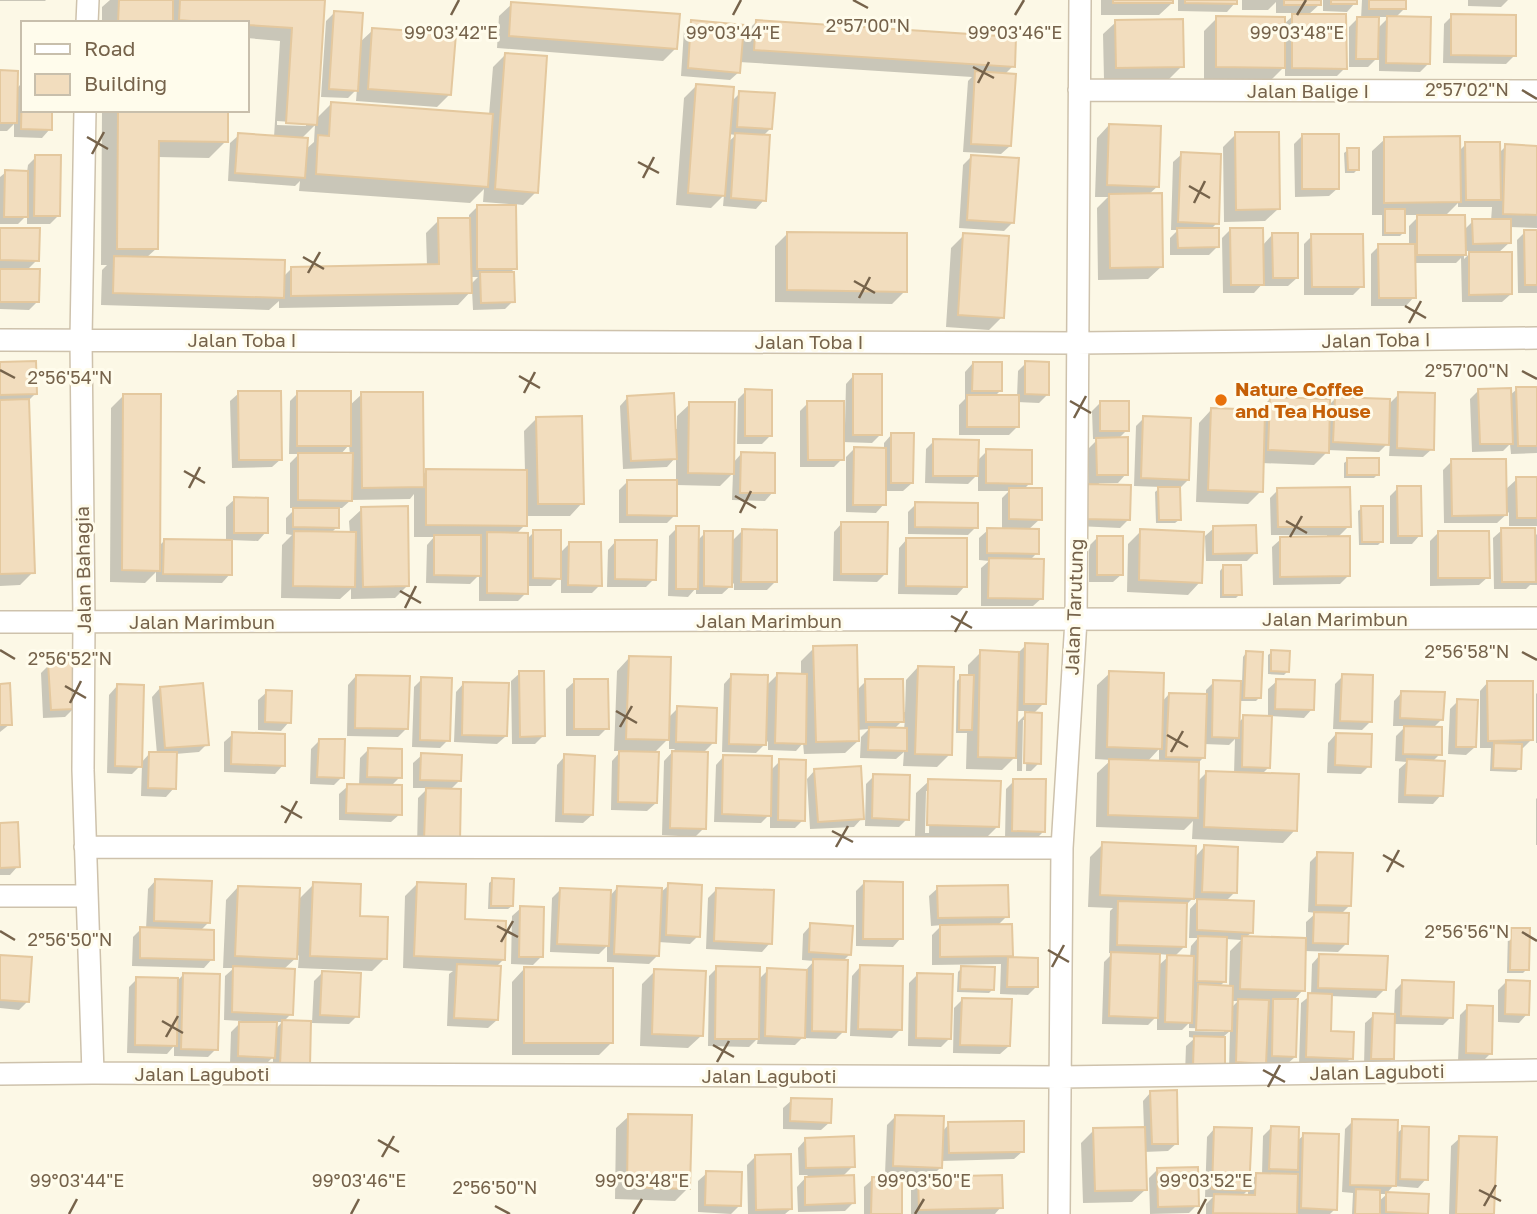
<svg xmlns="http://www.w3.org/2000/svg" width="1537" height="1214" viewBox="0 0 1537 1214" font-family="'Golos Text',sans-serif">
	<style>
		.shadow { fill: #0003; fill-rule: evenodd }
		.building { fill: #f2ddbe; stroke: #e4c89e; stroke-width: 2 }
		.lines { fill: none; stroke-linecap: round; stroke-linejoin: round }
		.minor-casing { stroke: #cec2ac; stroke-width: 24 }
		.minor { stroke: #fff; stroke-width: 21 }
		.ticks { fill: none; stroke: #76634b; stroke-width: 2.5 }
		.food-dot { fill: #e8710a; stroke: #fffcec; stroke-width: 2.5 }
		.labels { text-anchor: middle; stroke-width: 6; stroke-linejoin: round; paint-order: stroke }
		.street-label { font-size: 19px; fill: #76634b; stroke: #fffcec }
		.food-label { font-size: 19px; font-weight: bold; fill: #c56008; stroke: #fffcec; text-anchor: start }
		.ticks-label { font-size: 18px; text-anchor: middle; fill: #76634b; stroke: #fffcec; stroke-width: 6; stroke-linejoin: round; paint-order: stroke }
	</style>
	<rect width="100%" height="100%" fill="#fcf8e6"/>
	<!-- shadow -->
	<path class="shadow" d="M0,0H46L45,1H0Z
		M110,0H171V2L173,0H304L315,120L332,103L489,115L493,67L505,55L536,192L523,205L514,204L515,268L510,273L513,301L505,309L473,310L472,290L458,305L279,308V301L269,310L101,305L102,270L107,265H101L102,110H157V113L226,141L209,158L157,157V248L146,258L283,277L291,269L427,266L426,233L439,220L469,219V215L478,206H509V204L483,202L484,189L470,203L299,191L300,181L295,186L228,181L230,143L239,135L274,137L280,41L247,38V23H102V7ZM277,121L306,123V126L277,125ZM315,125L314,142L305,150L301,139ZM470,277H478L471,284Z
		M1101,0H1172V3L1159,15H1101Z
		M1178,0H1235V3L1227,12L1178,11Z
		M1242,0H1320V4L1308,15L1345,68L1337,76H1285V66L1271,80L1204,79V31L1217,18L1283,25L1296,13H1276V2L1268,10H1242Z
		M1323,0H1355V3L1347,12L1323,11Z
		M1362,0H1405V8L1395,18L1429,63L1420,72L1379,71V56L1368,67H1349V27L1358,18L1361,19ZM1377,17H1389L1377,29Z
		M1468,0H1508L1501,7L1468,6Z
		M512,4L676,48L663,61L497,48L499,16Z
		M335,12L359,43L373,30L450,94L437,107L356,101L357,89L348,98L321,97L326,21Z
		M1452,16L1514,56L1506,64L1443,63L1444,24Z
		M757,21L1013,66L1004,75L1010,146L1001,154L963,152L968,81L972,77L739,62V72L730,80L681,76L684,30L692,22L741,37Z
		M1116,22L1182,66L1169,79L1104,80L1103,34Z
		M0,72L16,89L23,82V110L50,129L42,138L14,137V124L7,131H0Z
		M697,85L731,102L740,93L771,128L763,136L764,200L756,209L723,206L724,195L711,208L676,205L684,98ZM728,134L736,135L727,143Z
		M1109,125L1158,186L1148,195L1161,267L1148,279L1098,280L1097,208L1108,197H1095L1097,138Z
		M1236,134L1278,209L1265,221L1224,222L1223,147Z
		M1302,136L1338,188L1329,196L1295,197L1294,144Z
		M1385,139L1459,151L1466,144L1499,153L1506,146L1537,147V228L1509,227V243L1498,253L1511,294L1502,302H1462L1461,258L1456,263H1414V297L1406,306H1371V254L1379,246H1409V226L1420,215H1403L1404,232L1400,236H1382V215H1372V151ZM1458,203V207H1492L1491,221H1473L1463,231L1444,217ZM1464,251H1472L1464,259Z
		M1348,150L1358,169L1354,173H1345L1344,153Z
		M1182,154L1217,223L1210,230L1217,247L1209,255H1170V238L1178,230H1171L1173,162Z
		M36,157L58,216L50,224H27V215L18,224H0V177L6,172H27L28,165Z
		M971,157L1013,222L1004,231L959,228L963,165Z
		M0,229L37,260L27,270L38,301L29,310L0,309Z
		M1230,230L1262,246L1273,234L1297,278L1288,286H1265V281L1254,293H1223L1222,238Z
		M1537,231V293H1518L1517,240L1525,232Z
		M788,233L905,291L892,304L775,302V246Z
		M964,235L1002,317L989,330L946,327L951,248Z
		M1312,236L1362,286L1353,295H1304V244Z
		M973,363L1000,391L994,397H1017L1018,371L1026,363L1048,394L1039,403L1017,402V427L1009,435H959V405L965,399V372Z
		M0,364L35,394L28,401L33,572L20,585L0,586Z
		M854,375L880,435L872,443L842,442V459L834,467H800V411L808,403L842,425H845L846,384Z
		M1537,388V453L1511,454L1510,444L1503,451L1472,452L1470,399L1478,391L1509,396L1517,389Z
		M746,391L770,436L762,444H737L738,399Z
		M239,393L281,459L272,467L232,468L230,401Z
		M298,393L349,406L362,394L422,475L427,471L525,472L524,431L537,418L582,503L570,516H525V525L516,534L527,539L534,532L559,554L570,543L600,585L592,593H561V576L551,586H526V593L518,601H479V575L470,584L426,583L427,545L434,537H414V494L410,499L351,500L342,508H337V527L331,533L350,534L349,521L362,509L408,585L395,598L351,599V589L340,599L281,598L282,545L292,535L286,534V518L296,508H290V463L299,454H289L290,401ZM349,445L350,455H340Z
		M1399,394L1432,449L1423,457L1389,456L1390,441L1379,452L1327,450V452L1314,465L1262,463L1261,491L1248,504L1196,502L1199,423L1211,410L1257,412L1270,399L1328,406L1336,398L1388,405Z
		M123,396L158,547L164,541L226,542V507L235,499L266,532L258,541L230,540V574L222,583L156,582V572L145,583L110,582L111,408Z
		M628,397L674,429H677V416L690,404L733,463L741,454L773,492L765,501L732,500L733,473L720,486L676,485L675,515L667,523H619V490L628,481L676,482V457L667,467L623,469L620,406Z
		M1100,403L1127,430L1118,439L1126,474L1118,483H1099L1098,486L1128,520L1120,528L1077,526L1089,486V448L1098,439H1093L1092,411Z
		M1144,418L1188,480L1179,489V520L1175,523H1156L1155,492L1161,487L1134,486L1136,426Z
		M892,434L912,483L903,491H884V504L876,513L846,512V457L854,449H884V443Z
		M934,441L977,461L987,451L1030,483L1023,490L1040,519L1028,530L1037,553L1030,560L1042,598L1033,606H981V568L989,561L979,560V538L988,530H1002V498L1009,491H978V474L968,484L925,483L926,449Z
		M1348,460L1378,474L1374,478H1344V463Z
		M1452,461L1505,490L1517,479H1537V526H1509V512L1497,523H1444L1443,470Z
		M1398,488L1420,535L1412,544H1390V496Z
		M1278,490L1349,526L1337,538L1348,576L1340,584L1273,585L1272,547L1281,539L1327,538V535H1271L1270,498Z
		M916,504L976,527L968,535L908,534V512Z
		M1362,508L1382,541L1378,545H1359L1358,511Z
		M842,523L886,573L877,582L833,581L834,532Z
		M677,528L697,541L705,533L731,542L742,531L775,582L767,590H734V583L722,594H696V588L688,597L668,596L669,536Z
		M1214,528L1255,553L1247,561H1206L1205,536Z
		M1502,530L1534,537L1537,534V585H1530L1526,589H1494L1493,538Z
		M1141,531L1200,582L1188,595L1127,592L1128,544Z
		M1438,533L1488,577L1479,585L1430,586V541Z
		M1097,538L1122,574L1113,582H1089V546Z
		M907,539L965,586L957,595L898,594L899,548Z
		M616,541L654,579L646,587H607L608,550Z
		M1223,567L1240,594L1236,598H1220V571Z
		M1026,645L1044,703L1033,714L1039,763L1031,771H1026L1027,720H1023L1022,771H1017V755L1002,770L966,769L967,733H956L957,681L961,677H968V665L981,652L1017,654ZM1016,711H1029L1015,725Z
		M814,648L856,691L866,681L902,712H905L906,680L918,667L950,754L937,767L903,766L904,752L896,759L860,758L861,737L869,729L857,730L858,741L845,753L804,754L803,743L796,751L768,750V741L756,753L722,752L724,684L732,675L766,686L777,675H801V661ZM905,718L904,730H893Z
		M1272,652L1288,671L1284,675L1268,674V655Z
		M1246,653L1260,697L1256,701H1238V723L1244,717H1268V689L1277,681L1312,709L1304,718L1270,716L1268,768L1261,775L1295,830L1283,843L1192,839L1193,821L1184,830L1096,827L1097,773L1111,760L1095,759L1097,685L1110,673L1161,703L1169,694L1206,696V690L1214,682L1242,683L1243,657ZM1235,739L1234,774L1206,773L1197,782L1198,763L1204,757V744L1229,745ZM1159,749V762H1147Z
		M629,658L668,718L678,708L714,742L703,753L704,828L695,837L662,835L664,761L675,749H669V738L653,754L656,803L647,811L611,810L612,761L621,751H614L617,671Z
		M49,665L74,708L65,717L43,718L41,673Z
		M520,673L543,736L535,744H512L511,681Z
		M356,676L406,729L398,737L347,736L348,685Z
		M1343,676L1370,722L1362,730L1333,729L1335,684Z
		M422,679L448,740L440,748L412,747L414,687Z
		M575,681L607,728L599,736H566V689Z
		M1488,682L1531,740L1523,748H1520V768L1516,772L1490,771L1491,748H1480V691Z
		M464,683L506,736L497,744L454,742L456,692Z
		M0,685L10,724L0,732Z
		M117,686L140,764L150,753L157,754L152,697L160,688L207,744L199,752L175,754L174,788L166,797L141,796L142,764L132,774L107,773L109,695Z
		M267,692L289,722L281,731L258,730V700Z
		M1402,692L1442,719L1432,729L1440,754L1432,762L1441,795L1433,804L1398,803L1399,769L1407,762L1395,761L1396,736L1406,726H1393L1394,701Z
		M1537,693V743H1536V694Z
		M1458,701L1475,747L1466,755L1448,754L1450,709Z
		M233,734L283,765L275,774L224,772V742Z
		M1336,734L1369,766L1361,774L1327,773L1328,743Z
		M319,741L342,777L334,785L310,784L311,749Z
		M368,750L400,777L390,787L400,814L391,822L339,820V794L348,786H359L360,758Z
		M422,755L459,781L449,791H460L417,848L418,798L428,788H413V763Z
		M565,756L592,815L583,823L555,822L557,765Z
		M724,756L770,771L780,761L803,820L795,828H770V814L761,823L714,822L716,765Z
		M815,770L863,817L854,827L810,829L807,779Z
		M874,776L907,819L899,827L865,826L866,784Z
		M929,781L998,826L985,839L915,837L916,793ZM926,791H930L929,833H925Z
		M1014,781L1043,832L1035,840L1005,839L1006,789Z
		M1537,798V845H1536V799Z
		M0,824L18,866L10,875H0Z
		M1103,844L1194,858L1204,847L1235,892L1226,901L1252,932L1245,938L1306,940V922L1316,913L1308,912L1310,862L1318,854L1350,905L1341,914L1346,944L1338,952L1304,951L1303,990L1293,1001L1295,1057L1286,1065L1229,1070L1230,1031L1223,1037V1067L1185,1074L1186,1046L1195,1038L1189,1037V1031L1224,1032V1029L1189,1028V1023L1182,1030H1157V1016L1148,1025L1102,1024L1104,962L1113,953H1109L1110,911L1113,908L1088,907L1090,857ZM1195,896V899H1199L1190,909L1189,938H1198L1191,946L1190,957H1174L1184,947L1186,905ZM1226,939L1241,940L1230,951L1229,987H1219L1225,981ZM1158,954L1170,955L1158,966ZM1231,1001H1238L1231,1008Z
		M156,880L208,923L200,931L212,959L204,968L132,966L133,937L141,929H146L148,889Z
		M493,880L512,906L508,909H488L489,883Z
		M418,883L463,921L503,960L495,968L497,1020L488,1028L447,1026L449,974L453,971L403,968L405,896Z
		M864,883L901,938L893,947L856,946V891Z
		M314,884L358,917L385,958L372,971L298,968L299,955L283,970L291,1014L283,1022L308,1065L273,1072V1057L265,1065L230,1064L231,1032L242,1021L224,1020L225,976L234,968H223L226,900L238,887L298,900ZM275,1022H282L275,1030Z
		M669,885L698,936L690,944L658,942V955L649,964L607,962V946L599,954L550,952L552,898L560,890L609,897L617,888L660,893Z
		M938,888L1007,916L997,926H1011V959L1036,987L1028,995L1000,994L1001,964L932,965V935L942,925L931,926L929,896Z
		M716,890L770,943L762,952L706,949L708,898Z
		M521,908L541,957L533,965L511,964L512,916Z
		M811,925L850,954L842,962L844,1031L836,1039L802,1038L795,1045L757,1044L758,1038L749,1047L708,1046L709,976L717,968L758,980L768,970L805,972L806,970L814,961L802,960L803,934Z
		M1512,930L1527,969L1523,973H1507L1508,933Z
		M1320,955L1385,989L1376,998L1330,996L1329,1033L1351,1058L1343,1066L1299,1065L1301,1003L1311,995L1312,964Z
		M0,957L28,1001L19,1010L0,1008Z
		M860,967L900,1030L892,1038L850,1036L852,976Z
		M962,968L993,989L989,993L957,992L958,972Z
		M524,969L612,1042L599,1055H512V982Z
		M655,971L701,1036L688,1048L640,1046L642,984Z
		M322,973L357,1016L349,1024L312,1023L314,981Z
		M918,974L949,1039L941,1047L908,1046L909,983Z
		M183,975L216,1049L208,1057L174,1056V1046L167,1054L127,1053L129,987L137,979L178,980Z
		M1507,981L1527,1014L1519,1023L1498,1022V990Z
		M1403,982L1451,1017L1443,1025L1393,1024L1392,1059L1384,1067L1364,1066L1365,1023L1374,1015H1394L1395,990Z
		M962,1000L1009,1046L1000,1054L953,1053L954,1008Z
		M1468,1007L1490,1054L1482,1062L1458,1061L1460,1015Z
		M1151,1092L1177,1143L1168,1151L1144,1152L1145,1190L1132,1202L1083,1203L1081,1143L1094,1130L1144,1129L1143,1101Z
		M792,1100L830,1122L821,1130L783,1129V1108Z
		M629,1116L688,1188L675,1201L615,1199L616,1128Z
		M895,1117L942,1132L949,1124L1023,1151L1014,1159L941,1161V1167L930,1178L1001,1207L995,1214H911V1187L922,1175L885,1174L887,1125Z
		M1353,1121L1395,1135L1403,1128L1426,1179L1418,1188L1393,1186L1386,1194L1427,1195L1425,1214H1352L1353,1193L1342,1192L1345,1129ZM1379,1194H1387L1378,1202Z
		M1215,1128L1248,1183L1257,1174H1262L1263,1136L1271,1128L1297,1141L1304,1135L1335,1209L1330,1214H1206V1204L1213,1197H1205L1207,1137ZM1248,1190V1197H1241Z
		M1460,1138L1493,1214H1449L1451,1146Z
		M806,1139L853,1166L842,1177L853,1203L845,1211L798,1212L797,1187L808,1175H799L798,1148Z
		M755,1157L791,1209L785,1214H748L747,1165Z
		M1157,1170L1197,1205L1189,1213L1150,1214L1149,1178Z
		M707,1173L740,1205L731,1214L698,1212V1181Z
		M873,1179L900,1214H864V1187Z"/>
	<!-- building -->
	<path class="building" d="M119,0H173V23H118Z
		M180,0H325L317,125L286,123L292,28L247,25V23H215L179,20Z
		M1113,0H1173V3H1113Z
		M1185,0H1237V4L1185,3Z
		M1284,0H1321V5H1284Z
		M1331,0H1357V4H1331Z
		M1369,0H1406V9H1369Z
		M511,2L680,14L677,49L509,36Z
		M334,11L363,13L358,91L329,89Z
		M1292,14H1346L1347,69L1292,68Z
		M1451,14L1516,15V56L1451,55Z
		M1216,16L1285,17V68L1216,67Z
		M1387,16L1431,17L1430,64L1386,63Z
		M1357,17H1379L1378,59H1356Z
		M1183,19L1184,67L1116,68L1115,20Z
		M691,20L744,25L740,73L688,68Z
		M756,20L1016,37L1015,67L754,50Z
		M372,28L456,34L451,95L368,89Z
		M505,53L547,56L538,193L495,189Z
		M0,70L18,71L17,123H0Z
		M975,71L1016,74L1011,146L971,144Z
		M22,80L23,110H52V130L21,129Z
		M696,84L734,87L725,196L688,193Z
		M739,91L775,93L772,129L737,127Z
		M331,102L493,114L488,187L316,174L318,135L329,136Z
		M118,110L228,112V142L159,141L158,249H117Z
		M1109,124L1161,126L1159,187L1107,185Z
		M1235,132H1279L1280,209L1236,210Z
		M238,133L308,138L305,178L235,173Z
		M735,133L770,135L766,201L731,198Z
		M1302,134H1339V189H1302Z
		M1460,136L1461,202L1384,203V137Z
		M1465,142H1500L1501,200H1466Z
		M1505,144L1537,146V215L1503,214Z
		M1347,148H1359V170H1348Z
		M1181,152L1221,154L1219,224L1178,222Z
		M35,155H61L60,216H34Z
		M971,155L1019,158L1014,223L967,220Z
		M5,170L28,171V217H4Z
		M1162,193L1163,267L1110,268L1109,194Z
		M477,205H516L517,269H477Z
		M1385,209H1405V233H1385Z
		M1417,215H1465L1466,255H1417Z
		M438,218H470L472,293L291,296V267L439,264Z
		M1472,219H1511V243L1473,244Z
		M0,228H40L39,261L0,260Z
		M1177,228H1219V247L1178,248Z
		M1230,228H1263L1264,285H1231Z
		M1524,230H1537V285H1525Z
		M787,232L907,233V292L787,290Z
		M963,233L1009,236L1004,318L958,315Z
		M1272,233H1298V278H1273Z
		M1311,234H1363L1364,287H1312Z
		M1378,244H1415L1416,298H1379Z
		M1469,252H1512V294L1469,295Z
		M114,256L285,260L284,298L113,293Z
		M0,269H40L39,302H0Z
		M480,272H514L515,302L481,303Z
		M36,361L37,394L0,395V362Z
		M1025,361L1049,362V395L1025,394Z
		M973,362H1002V391H972Z
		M853,374H882V435H853Z
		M1516,387H1537V446H1518Z
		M1511,388L1513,444H1480L1478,389Z
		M745,389L772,390V436H745Z
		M238,391H281L282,460H239Z
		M297,391H351V446H297Z
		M361,392H423L424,487L362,488Z
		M1398,392L1435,393L1434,450L1397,448Z
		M674,393L677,459L631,461L627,396Z
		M123,394H161L160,571L122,570Z
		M967,395H1019V427H967Z
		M1270,397L1330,399L1329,453L1268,450Z
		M1335,397L1390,399L1389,445L1333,442Z
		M29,399L35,573L0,574V400Z
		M807,401H844V460H808Z
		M1100,401H1129V431H1100Z
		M689,402H735L734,474L688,473Z
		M1211,408L1265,410L1263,492L1208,490Z
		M582,416L584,504H538L536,417Z
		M1143,416L1191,418L1189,480L1141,478Z
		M891,433H914L913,483H891Z
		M1128,437V475H1097L1096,438Z
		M933,439L979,440L978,476H933Z
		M854,447L886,448V505H853Z
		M986,449L1032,450V484L986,483Z
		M741,452L775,453V493H740Z
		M298,453H353L352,501L298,500Z
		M1347,458H1379V475H1347Z
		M1451,459H1506L1507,515L1452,516Z
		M426,469L527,470V526L426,525Z
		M1516,477H1537V518H1517Z
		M627,480H677V516L627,515Z
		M1085,484L1131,485L1130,520L1084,519Z
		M1397,486H1421L1422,536H1398Z
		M1158,487H1180L1181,520H1159Z
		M1350,487L1351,527H1278L1277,488Z
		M1009,488H1042V520L1009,519Z
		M234,497L268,498V533H234Z
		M915,502L978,503V528L915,527Z
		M408,506L409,586L363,587L361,507Z
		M1361,506H1383V542H1362Z
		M293,508H339V528L293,527Z
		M841,522H888L887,574H841Z
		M1256,525L1257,553L1213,554V526Z
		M676,526H699L698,589H676Z
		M987,528L1039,529V554L987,553Z
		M1501,528H1535L1536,582H1502Z
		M742,529L777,530V582H741Z
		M1140,529L1204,532L1202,583L1139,580Z
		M533,530H561V579L533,578Z
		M294,531L356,532L355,587L293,586Z
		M704,531H733L732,587L704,586Z
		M1438,531H1489L1490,578H1438Z
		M487,532L528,533V594L487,593Z
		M434,535H481V576L434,575Z
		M1097,536H1123V575H1097Z
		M1350,536V576L1280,577V537Z
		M906,538H967V587L906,586Z
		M164,539L232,540V575L163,574Z
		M615,540H657L656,580L615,579Z
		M569,542H601L602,586L568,585Z
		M989,558L1044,559L1043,599L988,598Z
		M1223,565H1241L1242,595H1223Z
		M1025,643L1048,644L1046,704H1024Z
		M857,645L859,741L816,742L813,646Z
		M980,650L1019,652L1016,758L978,757Z
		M1271,650L1290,651L1289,672L1271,671Z
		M1246,651L1263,652L1261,698H1244Z
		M629,656L671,657L669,740L626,739Z
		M73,662L75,709L51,710L48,663Z
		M918,666L954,667L952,755L915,754Z
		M519,671H544L545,736L520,737Z
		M1109,671L1164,673L1162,749L1107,747Z
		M777,673L807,674L806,744L775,743Z
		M731,674L768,675L766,745L729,744Z
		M1342,674L1373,675L1372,722L1340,721Z
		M356,675L410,676L408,729L355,728Z
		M960,675H974L972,730H959Z
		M421,677L452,678L450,741L420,740Z
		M574,679H608L609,729H574Z
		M865,679H903L904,722H866Z
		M1276,679L1315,680L1314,710L1275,709Z
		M1213,680L1241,681L1239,738L1212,737Z
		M1487,681H1533V740L1488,741Z
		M463,682L509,683L507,736L462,735Z
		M10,683L12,725H0V684Z
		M203,683L209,745L165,748L160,687Z
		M117,684L144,685L142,767L115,766Z
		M266,690L292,691L291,723L265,722Z
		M1401,691L1445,692L1443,720L1400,718Z
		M1169,693L1207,694L1205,758L1166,757Z
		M1457,699L1478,700L1476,747H1456Z
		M677,706L717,708L716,743L676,742Z
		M1025,712L1042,713L1041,764L1024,763Z
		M1243,715L1272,716L1270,768L1242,767Z
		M1404,726L1442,727V755L1403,754Z
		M869,727L907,728V751L868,750Z
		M232,732L285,734V766L231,764Z
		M1336,733L1372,734L1371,767L1335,765Z
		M319,739H345L344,778L317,777Z
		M1494,743L1522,744L1521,769L1493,768Z
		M368,748L402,749V778L367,777Z
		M619,751L659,752L657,803L618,802Z
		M672,751L708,752L706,829L670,828Z
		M149,752H177L176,789L148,788Z
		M421,753L462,755L461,781L420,780Z
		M564,754L595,756L593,815L563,814Z
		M723,755L772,756L771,816L722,814Z
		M779,759L806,760L805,821L778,820Z
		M1109,759L1199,762L1198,818L1108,815Z
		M1407,759L1445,761L1443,796L1405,795Z
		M861,766L864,819L818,822L814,769Z
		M1206,771L1299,774L1297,831L1204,827Z
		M873,774L910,775L909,820L872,818Z
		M928,779L1001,781L999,827L927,825Z
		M1013,779H1046L1045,832L1012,831Z
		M347,784L402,785V815L346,813Z
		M426,788L461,789L460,842L424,840Z
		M18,822L20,867L0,868V823Z
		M1102,842L1196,846L1194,899L1100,895Z
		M1204,845L1238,847L1237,893L1202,892Z
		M1317,852L1353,853L1351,906L1316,905Z
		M492,878L514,879L513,906H491Z
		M155,879L212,881L210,923L154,921Z
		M864,881L903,882V939H863Z
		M313,882L361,884L360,916L388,917L387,959L310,956Z
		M417,882L466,884L465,919L506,921L505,960L414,956Z
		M668,883L702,885L700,937L666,935Z
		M1008,885L1009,917L938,918L937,886Z
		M238,886L300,888L297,959L235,956Z
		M617,886L662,888L659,956L614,954Z
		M560,888L611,890L609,946L557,944Z
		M716,888L774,890L772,944L714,941Z
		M1197,899L1254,901L1253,933L1197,930Z
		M1118,901L1187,903L1186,947L1117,945Z
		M520,906L544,907L543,957H519Z
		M1314,912L1349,913L1348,944L1313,943Z
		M810,923L853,926L851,955L809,952Z
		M1012,924L1013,956L940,957V925Z
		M140,927L214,930V960L140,958Z
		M1511,928H1530L1529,970H1510Z
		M1198,936L1227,937L1226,982L1197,981Z
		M1242,936L1306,938L1305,991L1240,989Z
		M1111,952L1160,954L1158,1018L1109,1016Z
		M1319,954L1388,956L1386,990L1318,988Z
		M0,955L32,957L29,1002L0,1000Z
		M1167,955L1194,956L1192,1023L1165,1022Z
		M1008,957L1038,958V987H1007Z
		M813,959L848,960L846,1032L812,1031Z
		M457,964L501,966L498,1020L454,1018Z
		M860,965L903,966L902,1030L858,1029Z
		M233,966L295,969L293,1015L232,1012Z
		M716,966L760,967L759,1039H715Z
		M961,966L995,967L994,990L960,989Z
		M524,967L613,968V1043H524Z
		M767,968L807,970L805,1038L765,1036Z
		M654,969L706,971L703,1036L652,1034Z
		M322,971L361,973L359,1017L320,1015Z
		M183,973L220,974L218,1050L181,1049Z
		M917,973L953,974L951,1039L916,1038Z
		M136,977L178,978L177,1046L135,1045Z
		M1402,980L1454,982L1453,1018L1401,1016Z
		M1506,980L1530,981L1529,1015L1505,1014Z
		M1198,984L1233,986L1232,1031L1196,1030Z
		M1308,993L1332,994L1331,1031L1354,1032L1353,1059L1306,1057Z
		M962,998L1012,999L1010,1046L960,1045Z
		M1238,999L1269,1000L1266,1064L1236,1062Z
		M1273,999H1298L1296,1057L1272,1056Z
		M1467,1005L1493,1006L1492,1054L1466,1053Z
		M1373,1013L1395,1014L1394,1059H1371Z
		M282,1020L311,1021L310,1066L280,1065Z
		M239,1022H277L275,1058L238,1056Z
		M1194,1036L1225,1037V1068L1193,1066Z
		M1177,1090L1178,1144H1152L1150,1091Z
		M791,1098L832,1099L831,1123L790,1121Z
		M628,1114L692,1115L690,1189L627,1187Z
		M895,1115L944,1116L942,1168L893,1166Z
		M1352,1119L1398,1120L1396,1186L1350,1185Z
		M1024,1121V1152L949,1153L948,1122Z
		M1271,1126L1299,1127L1298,1170L1269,1169Z
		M1402,1126L1429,1127L1428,1180L1400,1179Z
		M1145,1127L1147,1190L1095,1191L1093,1128Z
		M1214,1127L1252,1128L1249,1191L1212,1189Z
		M1303,1133L1339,1134L1337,1210L1301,1208Z
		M854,1136L855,1167L806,1168L805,1138Z
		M1459,1136L1497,1137L1494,1214H1456Z
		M791,1154L792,1209L756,1210L755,1155Z
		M1198,1167L1199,1206L1158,1207L1157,1168Z
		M706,1171L742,1172L741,1206L705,1205Z
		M1256,1173L1298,1174L1297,1214L1213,1213L1214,1194L1255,1195Z
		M854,1175L855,1203L805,1205V1177Z
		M1002,1175L1003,1208L919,1210L918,1177Z
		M872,1177L902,1178V1214H871Z
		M1356,1189L1380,1190V1214H1355Z
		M1386,1192L1429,1194L1428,1214L1386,1212Z"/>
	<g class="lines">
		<!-- minor casing -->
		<g class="minor-casing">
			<path id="minor" d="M87,23L88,0
				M1079,90L1537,91
				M85,110L81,339L84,622L83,770L93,1073
				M0,340L1077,343L1537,338
				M0,622L1537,618
				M85,847L1062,848
				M0,896H86
				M0,1074L93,1073L1060,1077L1537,1070
				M1059,1214L1062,848L1076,620L1080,0"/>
		</g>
		<!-- minor -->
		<use href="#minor" class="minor"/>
	</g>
	<!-- ticks -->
	<path class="ticks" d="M853,0L868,8M451,15L459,0M733,15L741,0M1015,15L1024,0M1297,15L1306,0M973,67L994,78M978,83L989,62M1522,90L1537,99M87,137L108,149M92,154L104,132M638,162L659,173M643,178L654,157M1189,186L1210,198M1194,203L1205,181M303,257L324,269M308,273L320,252M854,281L875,293M859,298L870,277M1405,306L1426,318M1409,323L1421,301M0,370L15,378M1522,371L1537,379M519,376L540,388M524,393L535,372M1070,401L1091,413M1074,418L1086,396M184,471L205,483M189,488L200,467M735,496L756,508M740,513L751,491M1286,521L1307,533M1290,537L1302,516M400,591L421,603M405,608L416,586M951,616L972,628M955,632L967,611M0,650L15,659M1522,652L1537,660M65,686L86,698M70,703L81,681M616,711L637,723M620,727L632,706M1167,735L1188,747M1171,752L1183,731M281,806L302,818M285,823L297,801M832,831L853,842M836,847L848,826M1383,855L1404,867M1387,872L1399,850M497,926L518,937M0,931L15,940M1522,932L1537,941M501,942L513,921M1048,950L1069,962M1052,967L1064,945M162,1021L183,1033M166,1037L178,1016M713,1045L734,1057M717,1062L729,1041M1263,1070L1285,1082M1268,1087L1280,1065M378,1140L399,1152M382,1157L394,1136M1479,1190L1501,1201M495,1206L510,1214M1484,1206L1496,1185M69,1214L77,1199M351,1214L359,1199M633,1214L642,1199M915,1214L924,1199M1198,1214L1206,1199"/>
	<!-- markers -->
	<circle class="food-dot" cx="1221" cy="400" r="7"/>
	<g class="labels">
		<!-- street labels -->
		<g class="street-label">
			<text x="1308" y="98">Jalan Balige I</text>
			<text x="242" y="347">Jalan Toba I</text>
			<text transform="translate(1376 340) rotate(-1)" y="7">Jalan Toba I</text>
			<text x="809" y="349">Jalan Toba I</text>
			<text transform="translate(83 570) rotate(-91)" y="7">Jalan Bahagia</text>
			<text transform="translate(1074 607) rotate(-88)" y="7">Jalan Tarutung</text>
			<text x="1335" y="626">Jalan Marimbun</text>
			<text x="769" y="628">Jalan Marimbun</text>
			<text x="202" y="629">Jalan Marimbun</text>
			<text transform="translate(1377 1072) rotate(-1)" y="7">Jalan Laguboti</text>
			<text x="202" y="1081">Jalan Laguboti</text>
			<text x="769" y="1083">Jalan Laguboti</text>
		</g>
		<!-- food labels -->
		<g class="food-label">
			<text x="1235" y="396">Nature Coffee<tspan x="1235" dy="22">and Tea House</tspan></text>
		</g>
	</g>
	<g class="ticks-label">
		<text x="868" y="32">2°57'00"N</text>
		<text x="451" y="39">99°03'42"E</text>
		<text x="733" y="39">99°03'44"E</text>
		<text x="1015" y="39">99°03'46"E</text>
		<text x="1297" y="39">99°03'48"E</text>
		<text x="1467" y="96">2°57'02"N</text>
		<text x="1467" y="377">2°57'00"N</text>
		<text x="70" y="384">2°56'54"N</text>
		<text x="1467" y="658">2°56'58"N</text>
		<text x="70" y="665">2°56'52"N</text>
		<text x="1467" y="938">2°56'56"N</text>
		<text x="70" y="946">2°56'50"N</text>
		<text x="77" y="1187">99°03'44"E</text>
		<text x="359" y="1187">99°03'46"E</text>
		<text x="642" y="1187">99°03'48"E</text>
		<text x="924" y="1187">99°03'50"E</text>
		<text x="1206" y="1187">99°03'52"E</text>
		<text x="495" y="1194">2°56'50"N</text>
	</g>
	<!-- legend -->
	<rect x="21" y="21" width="228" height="91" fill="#fffcec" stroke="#c8bfac" stroke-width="2"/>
	<rect x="35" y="44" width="35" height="10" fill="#ffffff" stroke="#c8bfac" stroke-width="2"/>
	<text x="84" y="56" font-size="21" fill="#76634b">Road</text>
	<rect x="35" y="74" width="35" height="21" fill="#f2ddbe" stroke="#c8bfac" stroke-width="2"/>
	<text x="84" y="91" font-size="21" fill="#76634b">Building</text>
</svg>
